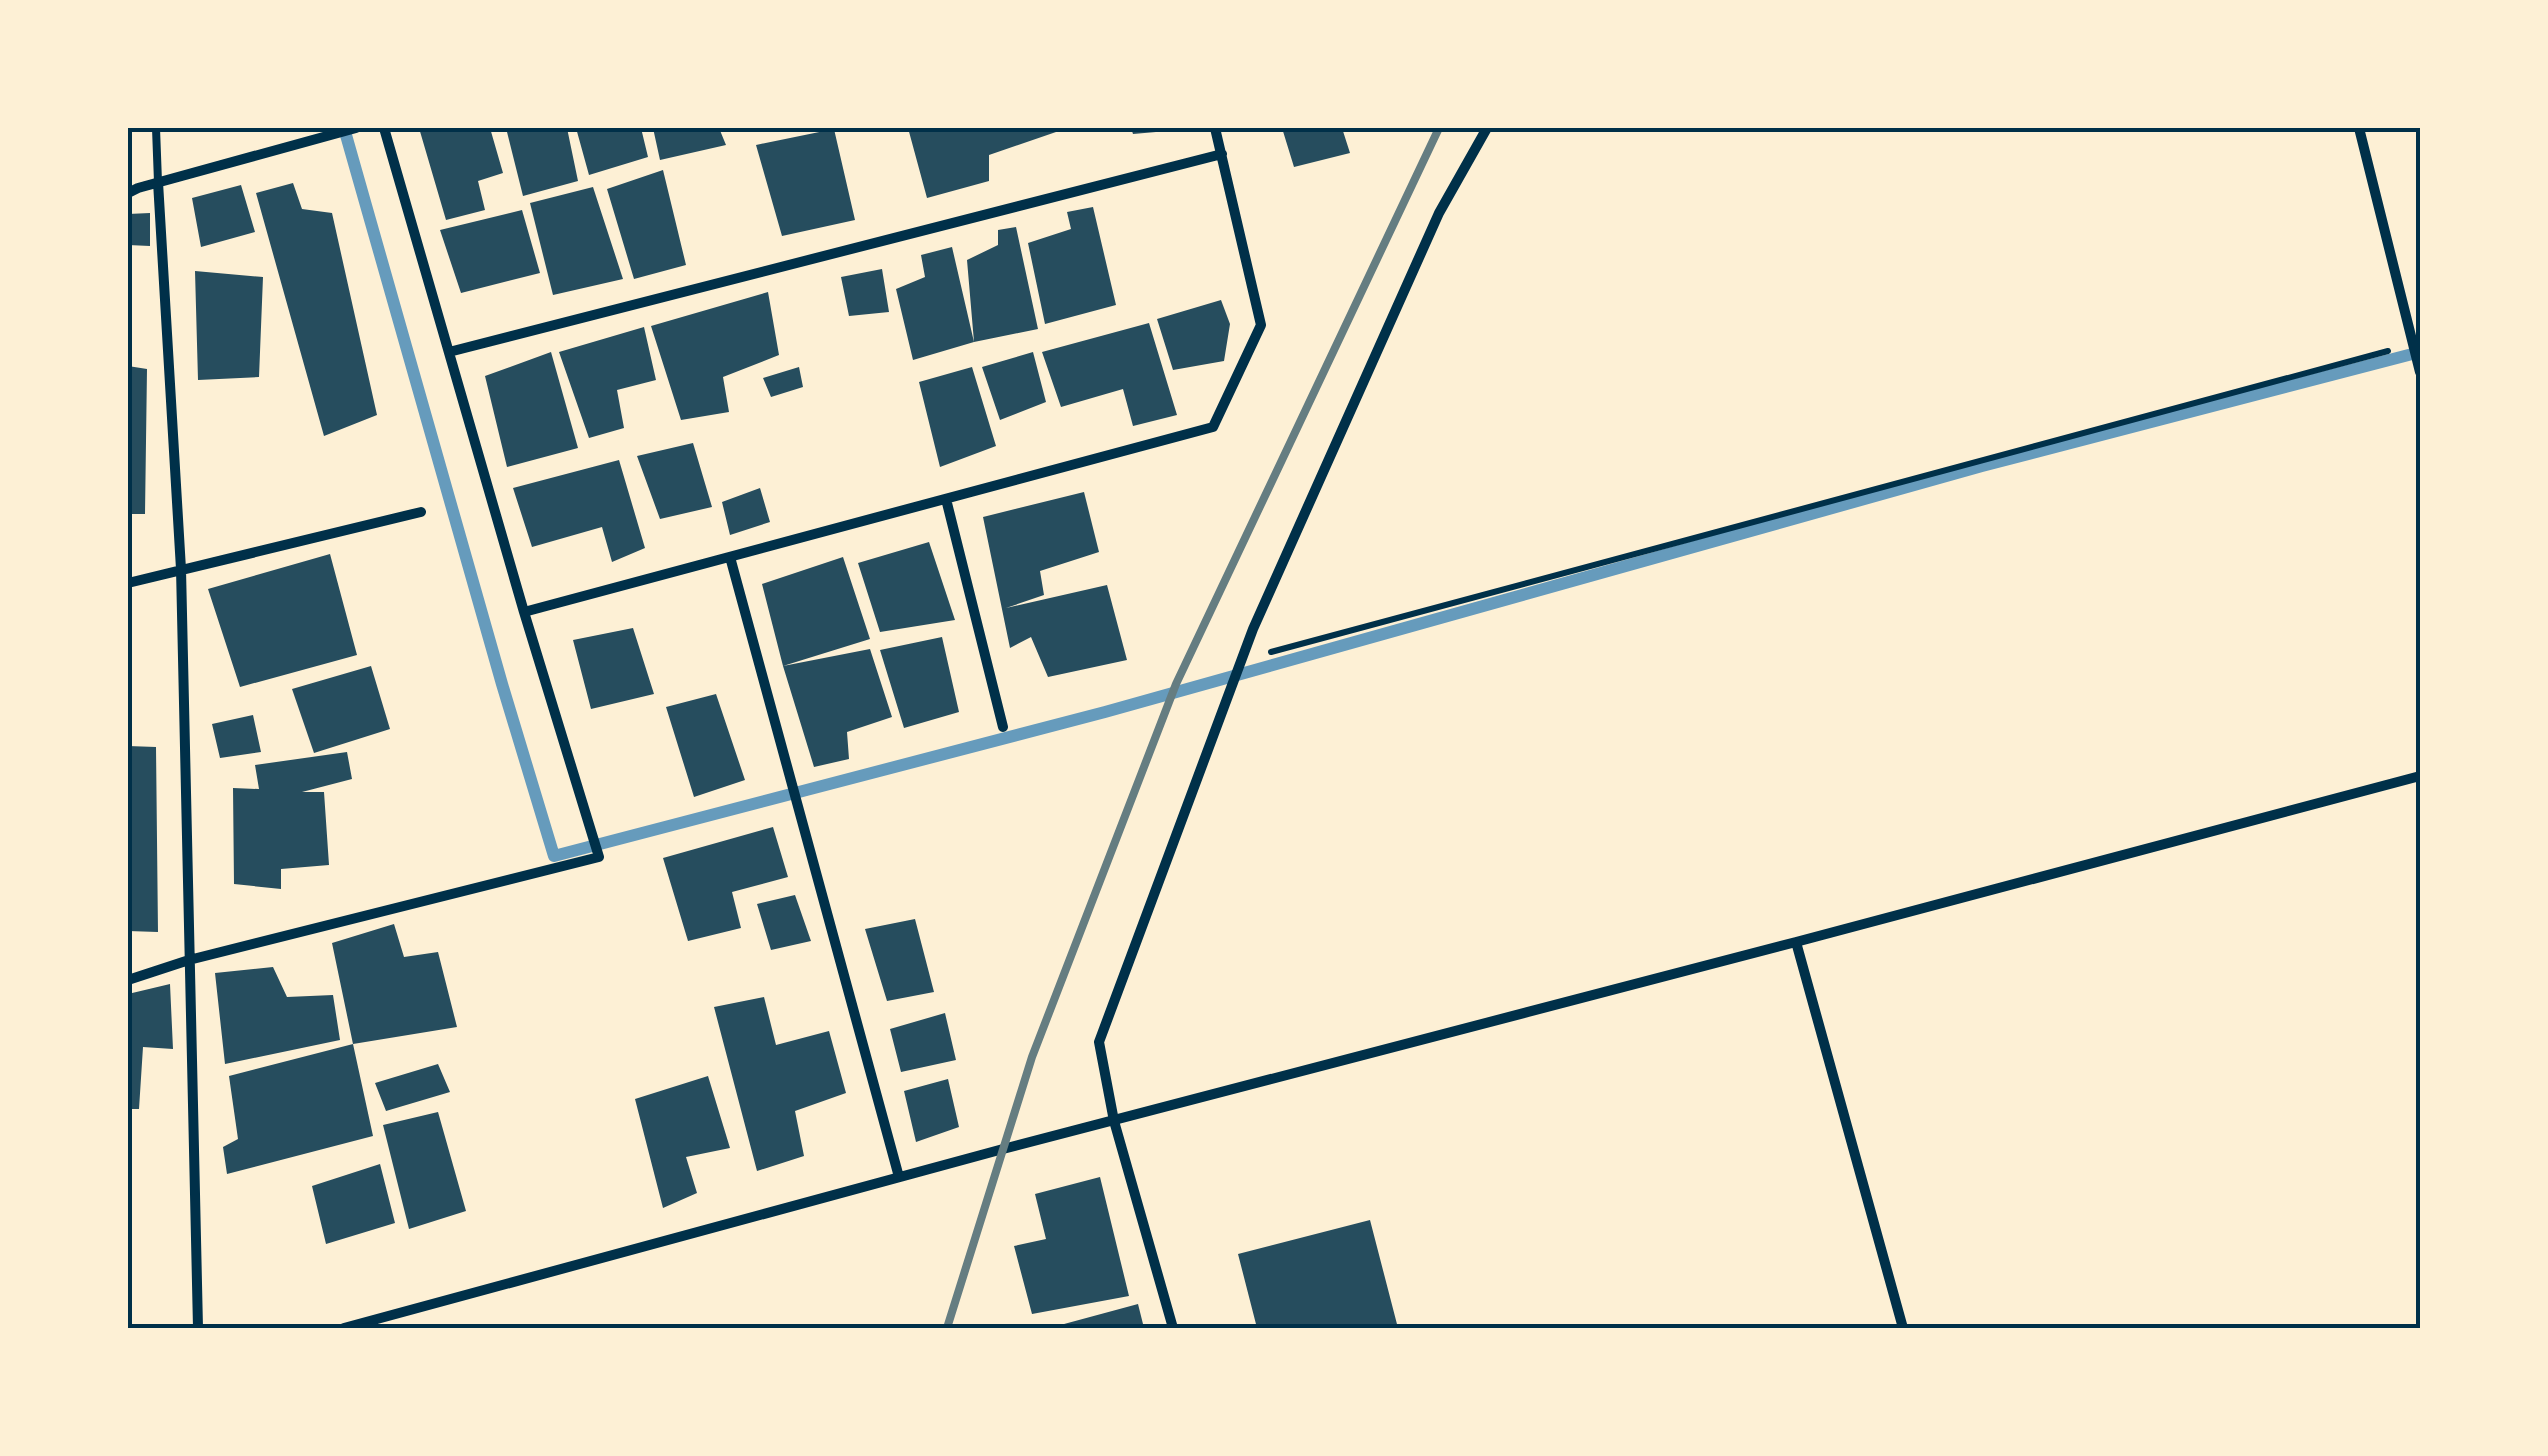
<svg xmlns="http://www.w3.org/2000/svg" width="2548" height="1456" viewBox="0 0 2548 1456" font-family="Inter,sans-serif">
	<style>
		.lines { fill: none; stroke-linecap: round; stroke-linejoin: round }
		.stream { stroke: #669bbc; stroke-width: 12 }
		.building { fill: #264d5e }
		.path { stroke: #003049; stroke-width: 6 }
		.service { stroke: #003049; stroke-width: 8 }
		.minor { stroke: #003049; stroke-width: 10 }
		.rail { stroke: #657d81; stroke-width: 8 }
		.neatline { fill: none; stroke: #003049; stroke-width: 4 }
	</style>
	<rect width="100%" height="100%" fill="#fdf0d5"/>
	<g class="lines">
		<!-- stream -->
		<path class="stream" d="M344,128L502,684L554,856L1105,712L1982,466L2420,352"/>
	</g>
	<!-- building -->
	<path class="building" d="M419,128H490L503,173L478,181L485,210L446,220Z
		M506,128H567L578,181L523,196Z
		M576,128H641L648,157L589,175Z
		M653,128H719L726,145L660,160Z
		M908,128H1054L1056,132L989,155V181L927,198Z
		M1131,128H1179V130L1133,134Z
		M1282,128H1342L1350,153L1294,167Z
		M834,129L855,220L782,236L756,145Z
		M663,170L686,265L634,279L607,189Z
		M293,183L302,209L332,213L377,415L324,436L256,193Z
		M241,185L255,232L201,247L192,198Z
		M593,187L623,279L553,295L530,203Z
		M1093,207L1116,305L1045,324L1028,243L1071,229L1067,212Z
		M522,210L540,273L461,293L440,230Z
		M150,213V246L128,245V214Z
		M1016,227L1038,329L974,342L967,260L998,245V230Z
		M952,247L974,342L913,360L896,289L925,277L921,255Z
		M882,269L889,312L849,316L841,277Z
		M195,271L263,277L259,377L198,380Z
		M768,292L779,355L723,377L729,412L681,420L651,326Z
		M1221,300L1230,324L1224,361L1173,370L1157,319Z
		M1149,323L1177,415L1133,426L1123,389L1061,407L1042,352Z
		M644,327L656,380L617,390L624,428L589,438L559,352Z
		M551,352L578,448L507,467L485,376Z
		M1033,352L1046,402L1000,420L982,367Z
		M128,366L147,369L145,514H128Z
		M799,367L803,387L771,397L763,378Z
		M972,367L996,446L940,467L919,382Z
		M693,443L712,507L660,519L637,456Z
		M619,460L645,548L612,562L602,527L532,547L513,488Z
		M760,488L770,522L730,535L722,502Z
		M1084,492L1099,552L1040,571L1044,595L1006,608L1107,585L1127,660L1048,677L1031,637L1010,648L983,517Z
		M929,542L955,620L880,632L858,563Z
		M330,554L357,655L240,687L208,589Z
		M843,557L870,639L783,666L870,649L892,717L847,732L849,759L814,767L783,666L762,584Z
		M633,628L654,694L591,709L573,640Z
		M942,637L959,712L904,728L880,650Z
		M371,666L390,729L314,753L292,689Z
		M716,694L745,780L694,797L666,707Z
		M253,715L261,752L220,758L212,724Z
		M128,746L156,747L158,932L128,931Z
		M347,752L352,779L302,792H324L329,865L281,869V889L234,884L233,788L259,789L255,765Z
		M773,827L788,877L732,892L741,928L688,941L663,858Z
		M795,895L811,941L771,950L757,904Z
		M915,919L934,992L887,1001L865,929Z
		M394,924L404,957L438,952L457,1027L353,1044L332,943Z
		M273,967L287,997L333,995L340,1040L225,1064L215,973Z
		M170,984L173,1049L143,1047L139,1109H128V994Z
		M764,997L776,1045L829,1031L846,1093L795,1111L804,1156L757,1171L714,1007Z
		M945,1013L956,1060L901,1072L890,1029Z
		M353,1044L373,1136L227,1174L223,1147L238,1139L229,1076Z
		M438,1064L450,1092L386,1111L375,1083Z
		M708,1076L730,1148L686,1157L697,1193L663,1208L635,1099Z
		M948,1079L959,1127L916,1142L904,1091Z
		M438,1112L466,1211L409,1229L383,1125Z
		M380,1164L395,1223L326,1244L312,1186Z
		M1100,1177L1129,1296L1032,1314L1014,1246L1046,1239L1035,1194Z
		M1370,1220L1398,1328H1257L1238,1254Z
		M1138,1304L1144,1328H1053V1327Z"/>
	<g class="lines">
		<!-- path -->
		<path class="path" d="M1271,652L2388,351"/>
		<!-- service -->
		<path class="service" d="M156,128L158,182"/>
		<!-- minor -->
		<path class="minor" d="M384,128L524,612L1213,427L1261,325L1215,128
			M2359,128L2420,372
			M158,182L181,569L198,1328
			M128,193L138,188L356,128
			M449,352L1222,154
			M946,499L1003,727
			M730,557L899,1177
			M128,583L421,512
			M1796,942L1903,1328
			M128,980L189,960L599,857L524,612
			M344,1328L1003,1149L1796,942L2420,776
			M1173,1328L1114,1121L1099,1042L1253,629L1439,213L1487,128"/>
		<!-- rail -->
		<path class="rail" d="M947,1328L1032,1057L1176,684L1439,128"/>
	</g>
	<!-- border -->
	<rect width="2548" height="1456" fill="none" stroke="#fdf0d5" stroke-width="260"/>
	<rect x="130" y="130" width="2288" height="1196" class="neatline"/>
</svg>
